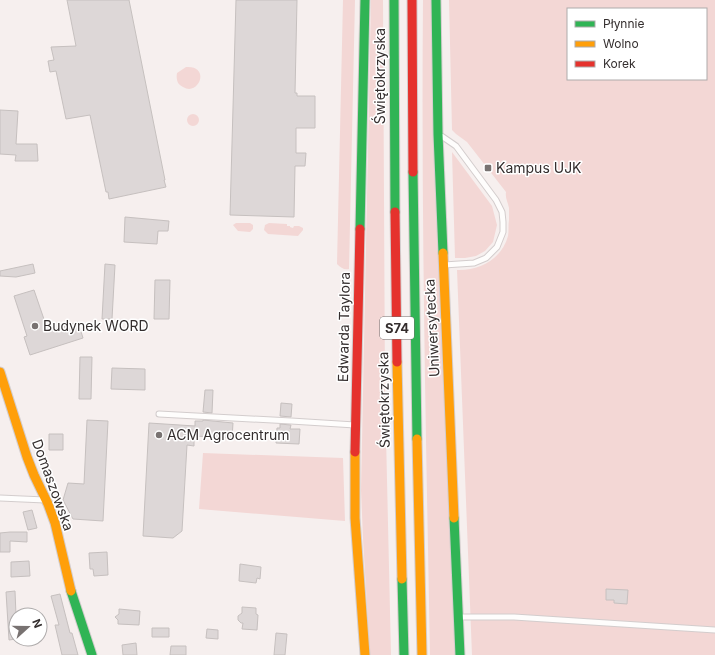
<svg xmlns="http://www.w3.org/2000/svg" width="715" height="655" viewBox="0 0 715 655" font-family="Inter,sans-serif">
	<style>
		.green { fill: #f3d7d5; fill-rule: evenodd }
		.building { fill: #ddd7d7; stroke: #c6c0bf }
		.lines { fill: none; stroke-linecap: round; stroke-linejoin: round }
		.lane-casing { stroke: #d3cdcd; stroke-width: 7 }
		.fast-casing { stroke: #d3cdcd; stroke-width: 11 }
		.slow-casing { stroke: #d3cdcd; stroke-width: 11 }
		.jam-casing { stroke: #d3cdcd; stroke-width: 11 }
		.lane { stroke: #fefdfc; stroke-width: 5 }
		.fast { stroke: #30b455; stroke-width: 9 }
		.slow { stroke: #ff9f0a; stroke-width: 9 }
		.jam { stroke: #e5322d; stroke-width: 9 }
		.poi-dot { fill: #787271; stroke: #fff; stroke-width: 1.5 }
		.labels { text-anchor: middle; stroke-width: 3; stroke-linejoin: round; paint-order: stroke }
		.shield { fill: #fff; stroke: #716d6d; stroke-width: 1 }
		.shield-label { font-size: 13px; font-weight: bold; fill: #342e2e }
		.street-label { font-size: 14px; fill: #342e2e; stroke: #fff }
		.poi-label { font-size: 14px; fill: #342e2e; stroke: #fff; text-anchor: start }
	</style>
	<rect width="100%" height="100%" fill="#f6efee"/>
	<!-- green -->
	<path class="green" d="M343,0H355L349,269C344,270 341,268 337,264Z
		M371,0H383L385,392L391,655H370L363,539L361,490Z
		M423,0H432L456,655H430C426,437 421,218 423,0Z
		M449,0H715V655H472L457,270C479,271 502,259 508,236C509,231 508,225 509,220C509,216 509,212 509,208C508,202 505,198 506,192L467,142L456,134L452,130ZM568,9H706V79H568Z
		M186,67C211,65 199,97 183,87C177,84 176,79 177,73Z
		M187 120a6 6 0 1 1 12 0a6 6 0 1 1-12 0Z
		M452,152L492,206L497,225L493,242L485,251L476,256L465,258H455Z
		M236,223H250L253,225V229L250,232L238,231L233,225Z
		M269,223L287,224V226H290V227L293,228L294,226H299L303,228V230L298,236L268,234L264,230L265,225Z
		M203,453L343,458L345,521L199,509Z"/>
	<!-- building -->
	<path class="building" d="M67,0H129L165,180H164L166,187L109,199L108,192H106L90,115L66,119L56,71L50,72L48,61L54,60L51,47L76,46Z
		M236,0H297L295,93H297V96H315V128H296V153H306L305,166H295L294,217L230,215Z
		M0,110L18,111L16,144H37L38,161H15L16,155L0,154Z
		M125,217L169,221L168,231H158L157,244L124,242Z
		M33,264L35,273L16,277L0,276V271Z
		M105,264L115,265L112,319H102Z
		M155,280H170L169,319H154Z
		M34,290L48,331L78,322L83,338L30,355L24,337L27,336L14,296Z
		M80,357H92L91,399H79Z
		M112,368L145,369V390L111,389Z
		M205,390H213L212,413L203,412Z
		M281,403L292,404L291,417L280,416Z
		M87,420L108,421L103,521L73,519L63,500L68,483L84,484Z
		M203,420L233,423L232,438L194,436V446L187,445L182,531L173,538L143,536L149,423L195,426V421H203Z
		M280,424L291,425L290,429H300L299,444L276,443L277,428H280Z
		M49,434H63V450H49Z
		M32,510L37,528L28,530L23,512Z
		M10,532H27V542L10,541V552H0V533Z
		M107,552L108,575L94,576L93,569H90L89,553Z
		M29,561L30,576L11,577V562Z
		M240,564L261,567L260,579L257,578L256,583L239,581Z
		M606,589L628,590L627,604L614,603V600H606Z
		M15,591L16,615V639L9,640L6,592Z
		M60,594L70,633H72L78,655H62L55,625H59L51,596Z
		M242,607L256,608V614L258,615L257,630L242,629L243,623H241L238,620V616L242,613Z
		M119,609L140,611L139,625L118,624V620L115,617L119,614Z
		M152,628H169V637H152Z
		M207,629L218,630V639L206,638Z
		M276,633L287,634L285,655H274Z
		M136,643L137,655H123L122,645Z
		M171,646H186V655H170Z"/>
	<g class="lines">
		<!-- lane casing -->
		<g class="lane-casing">
			<path id="lane" d="M440,135L456,146L496,200L502,212L503,222V232L497,247L486,258L474,263L444,265
				M159,414L291,421L355,425
				M0,498L45,500
				M460,617H514L715,630"/>
		</g>
		<!-- fast casing -->
		<g class="fast-casing">
			<path id="fast" d="M394,0L395,212
				M436,0L438,134L443,253
				M413,172L417,439
				M360,229L365,0
				M454,518L460,655
				M402,579L404,655
				M71,591L92,655"/>
		</g>
		<!-- slow casing -->
		<g class="slow-casing">
			<path id="slow" d="M443,253L454,518
				M397,362L402,579
				M0,372L27,457L34,475L48,504L55,523L71,591
				M417,439L422,655
				M355,452V518L365,655"/>
		</g>
		<!-- jam casing -->
		<g class="jam-casing">
			<path id="jam" d="M412,0L413,172
				M395,212L397,362
				M355,452L360,229"/>
		</g>
		<!-- lane -->
		<use href="#lane" class="lane"/>
		<!-- fast -->
		<use href="#fast" class="fast"/>
		<!-- slow -->
		<use href="#slow" class="slow"/>
		<!-- jam -->
		<use href="#jam" class="jam"/>
	</g>
	<!-- markers -->
	<g class="poi-dot">
		<rect x="484" y="164" width="8" height="8" rx="2"/>
		<circle cx="35" cy="326" r="4"/>
		<circle cx="159" cy="435" r="4"/>
	</g>
	<g class="labels">
		<!-- shield labels -->
		<rect class="shield" x="380" y="317" width="34" height="22" rx="3"/>
		<g class="shield-label">
			<text x="397" y="333">S74</text>
		</g>
		<!-- street labels -->
		<g class="street-label">
			<text transform="translate(380 76) rotate(-90)" y="5">Świętokrzyska</text>
			<text transform="translate(344 327) rotate(-89)" y="5">Edwarda Taylora</text>
			<text transform="translate(432 328) rotate(-93)" y="5">Uniwersytecka</text>
			<text transform="translate(384 400) rotate(-91)" y="5">Świętokrzyska</text>
			<text transform="translate(53 485) rotate(70)" y="5">Domaszowska</text>
		</g>
		<!-- poi labels -->
		<g class="poi-label">
			<text x="496" y="173">Kampus UJK</text>
			<text x="43" y="331">Budynek WORD</text>
			<text x="167" y="440">ACM Agrocentrum</text>
		</g>
	</g>
	<!-- legend -->
	<rect x="567" y="8" width="140" height="72" fill="#ffffff" stroke="#aeabab"/>
	<rect x="575" y="21" width="20" height="6" fill="#30b455" stroke="#aeabab"/>
	<text x="603" y="28" font-size="12" fill="#342e2e">Płynnie</text>
	<rect x="575" y="41" width="20" height="6" fill="#ff9f0a" stroke="#aeabab"/>
	<text x="603" y="48" font-size="12" fill="#342e2e">Wolno</text>
	<rect x="575" y="61" width="20" height="6" fill="#e5322d" stroke="#aeabab"/>
	<text x="603" y="68" font-size="12" fill="#342e2e">Korek</text>
	<!-- north arrow -->
	<g transform="translate(28 627) rotate(69)"><circle r="19" fill="#ffffff" stroke="#aeabab"/>
	<path d="M0-3L7 15L0 10L-7 15Z" fill="#787271"/>
	<text y="-6" font-size="11" font-weight="bold" text-anchor="middle" fill="#342e2e">N</text>
	</g>
</svg>
